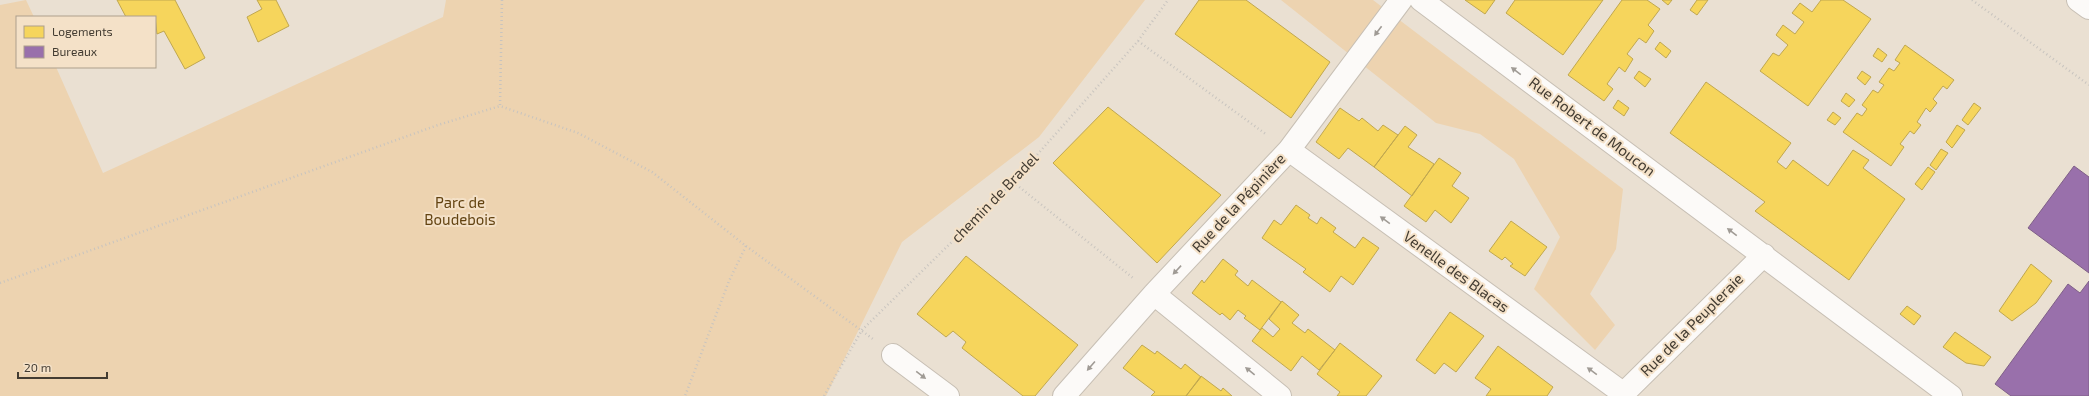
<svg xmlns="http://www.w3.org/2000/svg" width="2089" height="396" viewBox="0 0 2089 396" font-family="'Exo 2',sans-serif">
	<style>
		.green { fill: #edd3b0 }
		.homes { fill: #f6d55c; stroke: #c0a74f }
		.offices { fill: #9970ab; stroke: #7f6087 }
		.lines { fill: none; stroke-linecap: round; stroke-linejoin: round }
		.minor-casing { stroke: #c7bfb4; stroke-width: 24 }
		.secondary-casing { stroke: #c7bfb4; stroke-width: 24 }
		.path { stroke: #c8c4bf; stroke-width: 2.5; stroke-dasharray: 1 3; stroke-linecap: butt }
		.minor { stroke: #fcfaf8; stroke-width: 22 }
		.secondary { stroke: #fcfaf8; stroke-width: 22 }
		.oneway { fill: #a09b95 }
		.labels { text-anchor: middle; stroke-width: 4; stroke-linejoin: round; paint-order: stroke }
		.street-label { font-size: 15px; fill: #433c32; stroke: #f4e1c8 }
		.park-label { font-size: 15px; fill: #634311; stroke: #f4e1c8 }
	</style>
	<rect width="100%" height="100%" fill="#eae0d2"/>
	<!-- green -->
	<path class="green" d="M26,0L34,17H17V67H56L103,173L443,17L446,0H1145L1039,137L902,242L826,396H0V5Z
		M1281,0H1373L1623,189L1616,249L1590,294L1615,325L1595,350L1534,289L1560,237L1514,159L1480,134L1436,123Z"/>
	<!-- homes -->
	<path class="homes" d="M117,0H175L205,58L185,69L164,31L157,34L155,17H126Z
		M257,0H276L289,26L258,42L247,17L262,9Z
		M1199,0H1246L1330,62L1291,118L1175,34Z
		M1465,0H1495L1485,14Z
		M1515,0H1603L1563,55L1506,13Z
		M1622,0H1647L1660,9L1648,25L1654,31L1646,43L1639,38L1627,54L1633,59L1625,72L1619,67L1607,84L1613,89L1604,101L1568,75Z
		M1662,0H1672L1668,5Z
		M1697,0H1708L1697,15L1690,10Z
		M1821,0H1843L1871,19L1808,106L1760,71L1773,53L1779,56L1788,45L1776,35L1783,25L1795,34L1804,22L1792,13L1800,3L1812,12Z
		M1660,42L1671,51L1666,58L1655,49Z
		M1905,45L1954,80L1947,89L1943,86L1933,99L1937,103L1930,112L1926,108L1917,122L1921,125L1914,134L1910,131L1900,144L1904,147L1891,166L1843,132L1857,113L1862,116L1867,109L1862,105L1873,90L1878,93L1884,85L1879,82L1889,68L1894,71L1900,63L1895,60Z
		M1878,48L1887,55L1882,62L1873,56Z
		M1639,71L1651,79L1645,87L1634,78Z
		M1862,71L1871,77L1865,85L1857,78Z
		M1706,82L1791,143L1777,162L1786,169L1793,160L1828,186L1853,150L1869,160L1863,168L1905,199L1849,280L1755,211L1765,202L1670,133Z
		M1846,93L1855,100L1849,107L1841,101Z
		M1618,100L1629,108L1624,116L1613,108Z
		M1974,103L1981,108L1968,125L1962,120Z
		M1108,107L1221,195L1157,263L1053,163Z
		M1340,108L1359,121L1362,118L1378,131L1383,125L1398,135L1374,167L1348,148L1339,159L1316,142Z
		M1833,112L1841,118L1835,125L1827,120Z
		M1957,125L1965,130L1952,148L1946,142Z
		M1405,126L1417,135L1408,147L1434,164L1412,196L1374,167Z
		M1941,149L1948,153L1936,170L1930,165Z
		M1439,158L1461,173L1452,186L1469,198L1451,223L1435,210L1426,222L1404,206Z
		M1928,167L1935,172L1922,190L1915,184Z
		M1296,205L1310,215L1308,218L1317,224L1321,217L1336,228L1333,232L1355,248L1363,237L1379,248L1353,285L1341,276L1330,292L1303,272L1306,269L1262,238L1274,220L1281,225Z
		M1511,221L1547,247L1525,276L1510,266L1513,264L1505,257L1502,260L1489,251Z
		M966,256L1078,345L1035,396H1023L962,348L966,342L953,331L946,337L917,314Z
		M1223,259L1238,271L1235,275L1248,286L1252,280L1281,302L1260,330L1244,318L1246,316L1238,310L1230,320L1222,313L1220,315L1192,293L1202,280L1204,283Z
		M2031,264L2052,281L2036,303L2012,321L1999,311Z
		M1282,301L1299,315L1292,323L1305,333L1308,329L1335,350L1319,370L1302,356L1291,371L1252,341L1262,328L1273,337L1280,329L1269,319Z
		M1907,306L1921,316L1914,325L1900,314Z
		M1450,312L1484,336L1456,372L1444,363L1435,374L1416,360Z
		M1955,332L1991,357L1984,366L1966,363L1943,347Z
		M1340,343L1382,376L1366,396H1337L1340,392L1317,374Z
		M1142,345L1155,354L1157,351L1181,369L1185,364L1201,377L1186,396H1151L1155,392L1123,368Z
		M1498,346L1553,387L1547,396H1486L1491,389L1475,378Z
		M1201,376L1221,391L1223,388L1232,396H1186Z"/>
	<!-- offices -->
	<path class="offices" d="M2074,166L2089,177V273L2028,228Z
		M2089,281V396H2011L1995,384L2068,284L2080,293Z"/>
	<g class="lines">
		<!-- minor casing -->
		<g class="minor-casing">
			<path id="minor" d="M1421,0L1951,396
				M1289,150L1624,394
				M1154,294L1280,396
				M893,355L948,396
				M1064,396L1154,294L1289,150L1401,0
				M1621,396L1764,255"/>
		</g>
		<!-- secondary casing -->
		<g class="secondary-casing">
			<path id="secondary" d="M2078,0L2089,8"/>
		</g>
		<!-- path -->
		<path class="path" d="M502,0L500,106L578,133L652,172L746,246L729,281L685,396
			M1972,0L2089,85
			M1138,41L1267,135
			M1013,182L1133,278
			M746,246L873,339
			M0,283L438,125L500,106
			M824,396L862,330L1013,182L1138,41L1168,0"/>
		<!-- minor -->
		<use href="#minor" class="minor"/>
		<!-- secondary -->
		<use href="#secondary" class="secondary"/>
	</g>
	<!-- one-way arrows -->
	<defs><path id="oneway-solid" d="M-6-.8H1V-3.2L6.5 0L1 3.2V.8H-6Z"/></defs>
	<g class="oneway">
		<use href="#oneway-solid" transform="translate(1378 31) rotate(127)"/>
		<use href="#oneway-solid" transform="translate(1516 71) rotate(-143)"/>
		<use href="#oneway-solid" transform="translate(1385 220) rotate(-144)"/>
		<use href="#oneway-solid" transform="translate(1732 232) rotate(-143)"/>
		<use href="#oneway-solid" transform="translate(1177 270) rotate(133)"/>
		<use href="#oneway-solid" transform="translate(1091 366) rotate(131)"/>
		<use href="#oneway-solid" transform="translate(1250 371) rotate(-141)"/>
		<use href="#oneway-solid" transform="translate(1592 371) rotate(-144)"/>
		<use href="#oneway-solid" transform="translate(921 375) rotate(37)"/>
	</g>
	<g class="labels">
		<!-- street labels -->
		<g class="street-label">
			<text transform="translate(1592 127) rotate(37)" y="5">Rue Robert de Moucon</text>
			<text transform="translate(995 198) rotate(-46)" y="5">chemin de Bradel</text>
			<text transform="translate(1239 203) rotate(-47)" y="5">Rue de la Pépinière</text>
			<text transform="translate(1456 272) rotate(36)" y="5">Venelle des Blacas</text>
			<text transform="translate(1692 325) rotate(-45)" y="5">Rue de la Peupleraie</text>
		</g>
		<!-- park labels -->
		<g class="park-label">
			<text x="460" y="208">Parc de<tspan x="460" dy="17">Boudebois</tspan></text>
		</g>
	</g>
	<!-- legend -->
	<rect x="16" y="16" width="140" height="52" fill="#f4e1c8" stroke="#ad9f8c"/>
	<rect x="24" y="26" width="20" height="12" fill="#f6d55c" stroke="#ad9f8c"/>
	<text x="52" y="36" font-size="12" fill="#433c32">Logements</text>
	<rect x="24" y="46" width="20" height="12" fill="#9970ab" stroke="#ad9f8c"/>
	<text x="52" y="56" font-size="12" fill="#433c32">Bureaux</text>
	<!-- scale -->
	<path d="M18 372v6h89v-6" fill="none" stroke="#433c32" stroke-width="2"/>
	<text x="24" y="372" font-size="12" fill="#433c32" stroke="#f4e1c8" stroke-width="3" paint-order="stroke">20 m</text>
</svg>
